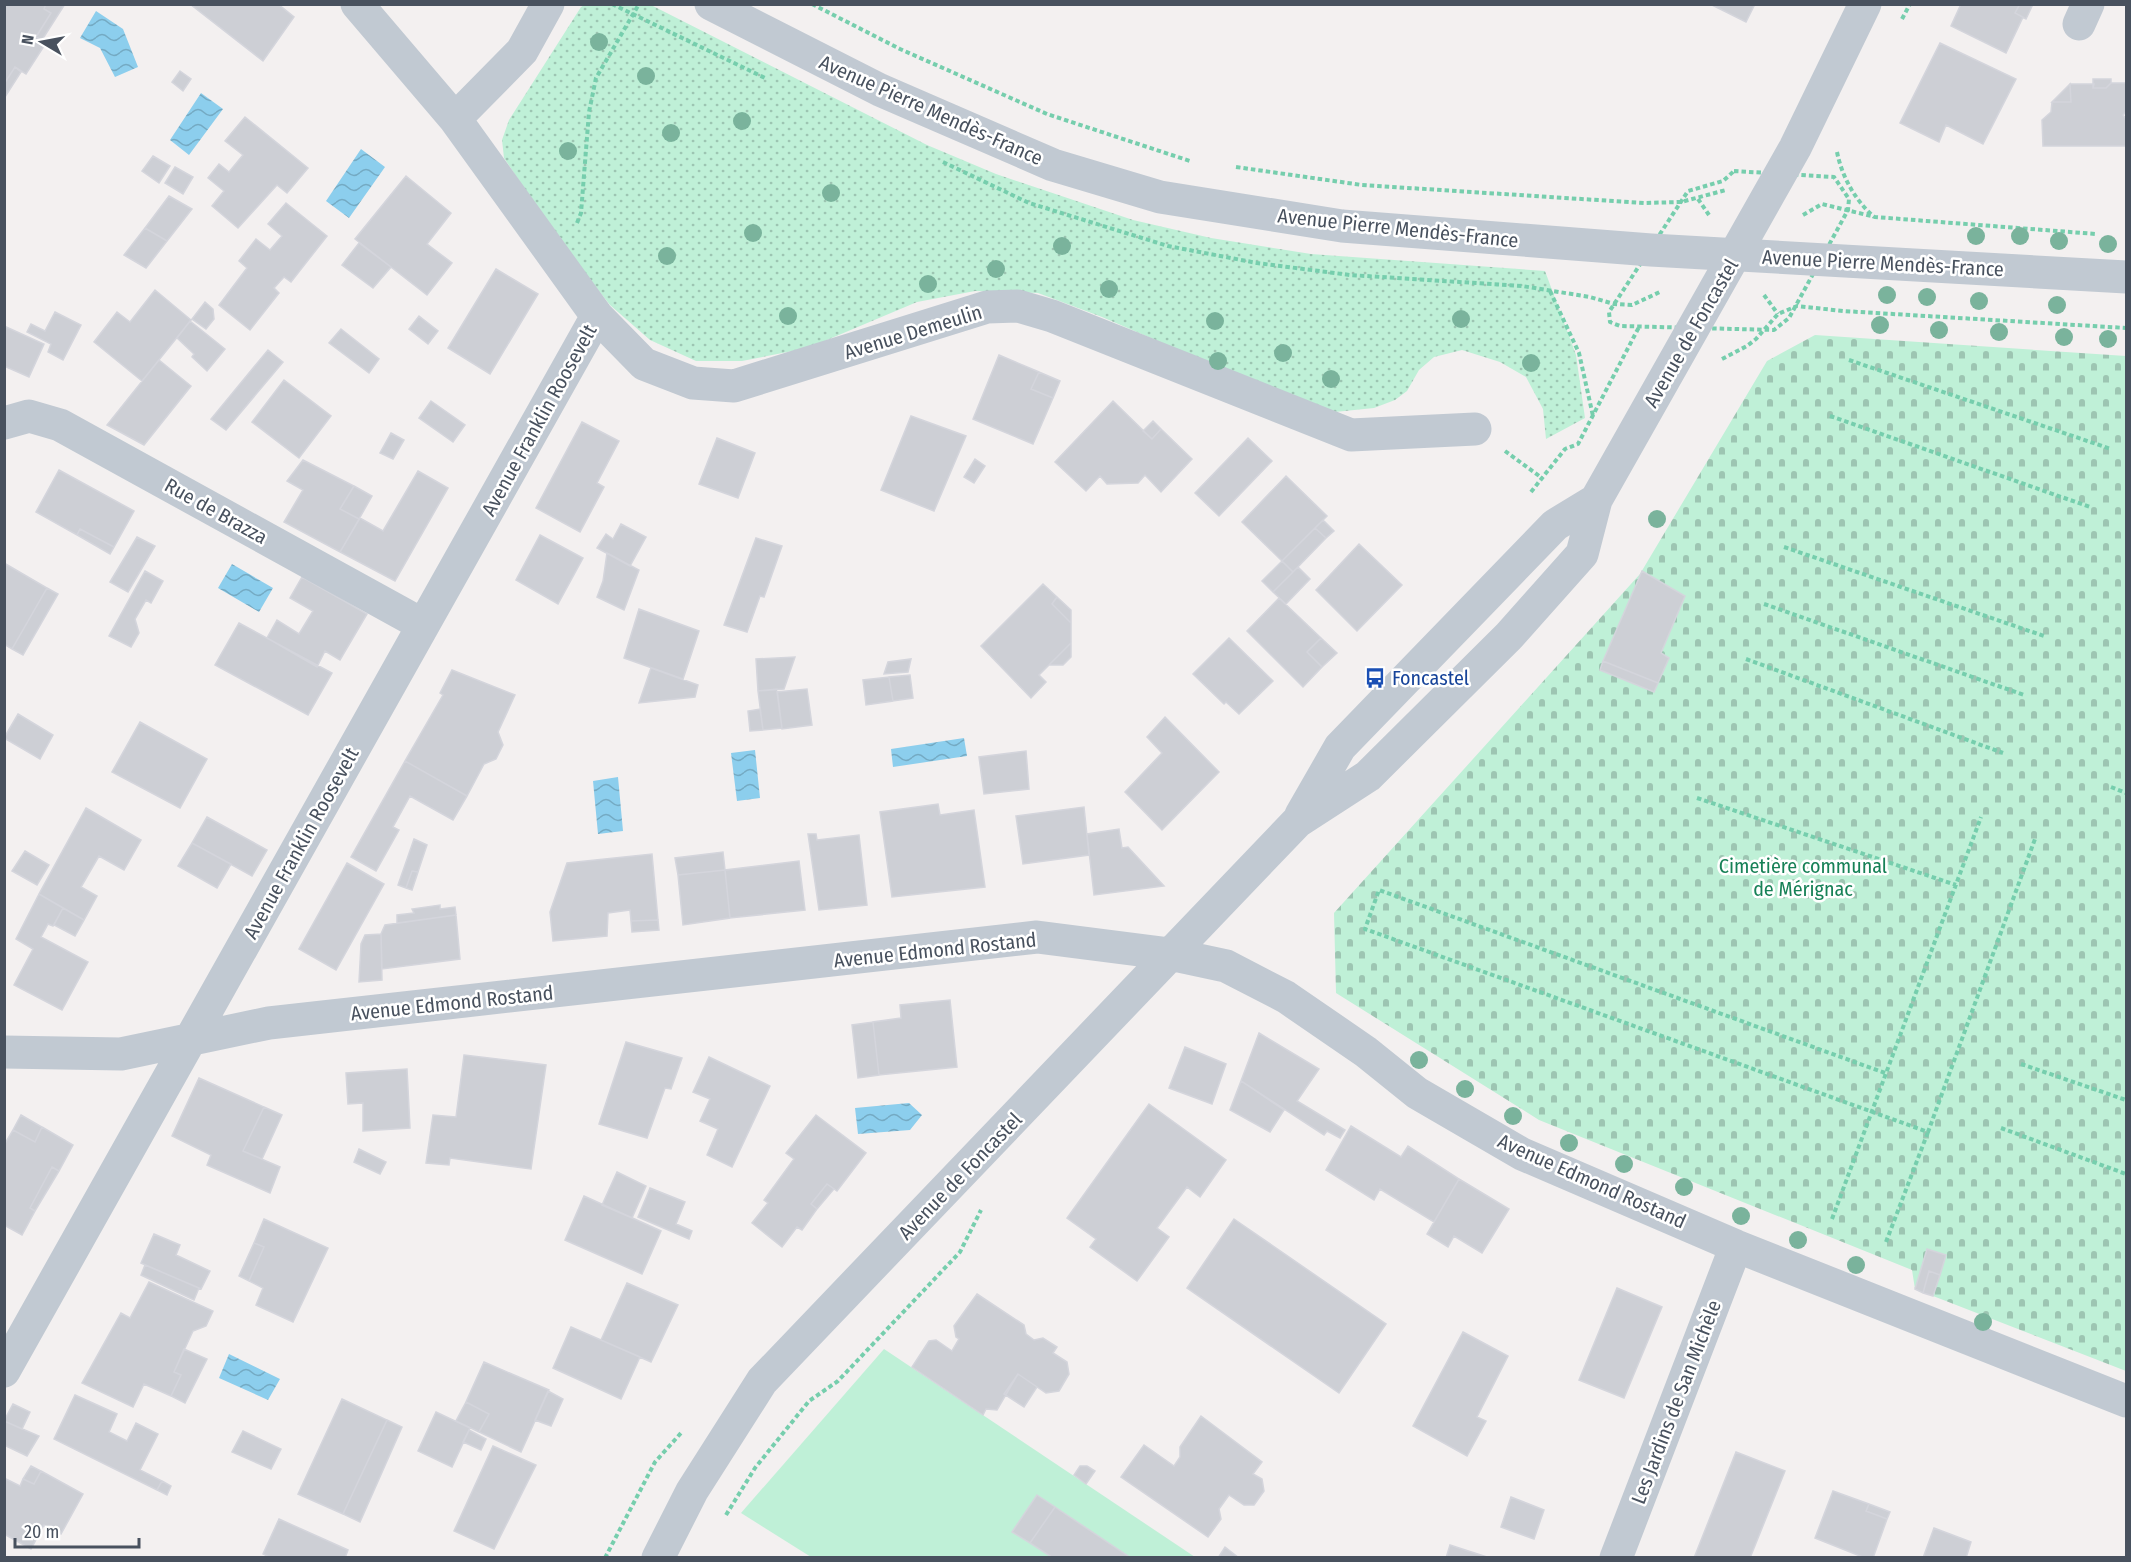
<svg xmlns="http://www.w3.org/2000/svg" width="2131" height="1562" viewBox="0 0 2131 1562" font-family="'Fira Sans Condensed',sans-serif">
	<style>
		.grass { fill: url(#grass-dots) }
		.cemetery { fill: url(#cemetery-stones) }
		.green { fill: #bff0d7 }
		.water { fill: url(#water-waves) }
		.building { fill: #cdcfd5; stroke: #d4d5dc; stroke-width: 1.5 }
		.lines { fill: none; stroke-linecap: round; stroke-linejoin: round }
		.path { stroke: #76cead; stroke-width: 4; stroke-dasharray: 4.5 3; stroke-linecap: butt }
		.minor { stroke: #c1c9d2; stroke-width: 33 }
		.tree { fill: #7ab39c }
		.labels { text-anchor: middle; stroke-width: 5; stroke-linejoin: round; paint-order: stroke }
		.street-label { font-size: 20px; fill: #48515e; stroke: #fff }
		.transit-label { font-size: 20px; fill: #164399; stroke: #fff; text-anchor: start }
		.park-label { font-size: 20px; fill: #178157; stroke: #fff }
	</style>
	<defs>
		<pattern id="grass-dots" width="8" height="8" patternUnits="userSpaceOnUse" patternTransform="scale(1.5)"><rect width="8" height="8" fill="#bff0d7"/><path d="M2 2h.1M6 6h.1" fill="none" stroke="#9dc5b2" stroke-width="1.8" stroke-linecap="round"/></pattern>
		<pattern id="cemetery-stones" width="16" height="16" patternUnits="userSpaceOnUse" patternTransform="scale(1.5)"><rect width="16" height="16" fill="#bff0d7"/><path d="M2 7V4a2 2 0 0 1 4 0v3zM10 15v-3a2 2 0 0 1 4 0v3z" fill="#9dc5b2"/></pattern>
		<pattern id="water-waves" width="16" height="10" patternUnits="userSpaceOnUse" patternTransform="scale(1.5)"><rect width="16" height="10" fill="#8cceed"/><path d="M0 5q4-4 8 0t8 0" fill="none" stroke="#74aac3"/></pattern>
	</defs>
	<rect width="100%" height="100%" fill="#f3f0f0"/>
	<!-- grass -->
	<path class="grass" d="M586,4L651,5L927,145L996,174L1133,220L1211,238L1311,254L1545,271L1576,355L1585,418L1546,439L1543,409L1526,377L1500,362L1462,350L1434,357L1419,370L1407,391L1395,400L1374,408L1325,413L1102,317L1038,293L975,291L917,302L808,348L742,361H696L650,340L610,305L556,236L504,158L502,140L509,120L581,7Z"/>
	<!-- cemetery -->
	<path class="cemetery" d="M1815,335L2126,356V1371L1915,1289L1912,1270L1539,1120L1336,993L1334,913L1640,574L1767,361Z"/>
	<!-- green -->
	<path class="green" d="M884,1349L1195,1557H811L741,1513Z"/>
	<!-- water -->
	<path class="water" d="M96,11L123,29L138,67L115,77L100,48L80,38Z
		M201,93L223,109L189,155L170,140Z
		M361,149L385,167L349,218L326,201Z
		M232,564L273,588L259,612L218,588Z
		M964,738L967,756L893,767L891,749Z
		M755,750L760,798L737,801L731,753Z
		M618,777L623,831L598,834L593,781Z
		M909,1103L922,1115L910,1130L858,1134L855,1108Z
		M229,1354L280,1379L268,1400L219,1378Z"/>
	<!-- building -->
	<path class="building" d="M4,4H46L44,9L51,13L36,37L46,43L26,74L15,67L4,84Z
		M46,4H65L42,40L36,37L51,13L44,9Z
		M190,4H278L294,17L263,61Z
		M1710,4H1755L1746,22Z
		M1961,4H2020L2015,13L2023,17L2006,53L1951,26Z
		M2020,4H2033L2026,19L2015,13Z
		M1940,43L2016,79L1983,144L1946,125L1939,142L1900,123Z
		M15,67L21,72L5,97L4,84Z
		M180,71L191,79L183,91L172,82Z
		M2093,79H2111V83L2106,88H2093Z
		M2111,83H2126V112L2123,115L2126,119V146H2043L2042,120L2051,112L2052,102H2071L2070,84H2094L2093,88H2106Z
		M2070,84L2071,102H2052Z
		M245,117L308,168L287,193L277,185L238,228L212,206L224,191L208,178L219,164L229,172L243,155L225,141Z
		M153,156L170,166L159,183L142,171Z
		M175,167L193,177L183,194L165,183Z
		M406,176L451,213L427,244L452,263L427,295L355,239Z
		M169,196L192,209L167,241L145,228Z
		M286,203L327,236L291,282L284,277L274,288L279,293L250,330L219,305L247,268L239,261L256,239L270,250L282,236L268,224Z
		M145,228L167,241L146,268L124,255Z
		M359,243L391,267L373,288L342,265Z
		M496,269L538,294L490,374L448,348Z
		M155,290L191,320L142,381L94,342L117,312L130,322Z
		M205,302L213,309L214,319L206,329L192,319Z
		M55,312L81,325L63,360L48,352L51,344L27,332L31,324L45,331Z
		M419,316L438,331L428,344L409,329Z
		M190,321L225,349L207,371L192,357L194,354L177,338Z
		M4,326L44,344L29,377L4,366Z
		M341,329L379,359L369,373L329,343Z
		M268,350L283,362L226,430L211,419Z
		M999,355L1039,372L1031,389L1053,398L1033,444L973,419Z
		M159,360L191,386L144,445L107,425Z
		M1039,372L1060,381L1053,398L1031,389Z
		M284,380L331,416L299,458L252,422Z
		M431,401L465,425L453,442L419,418Z
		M1113,401L1152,439L1161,429L1192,459L1161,492L1145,475L1138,483L1107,484L1100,476L1086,491L1055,462Z
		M911,416L966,436L934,511L881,490Z
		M1153,421L1161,429L1152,439L1143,431Z
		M582,422L619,441L597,483L604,487L580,532L536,508Z
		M391,433L404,440L393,459L380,453Z
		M717,438L755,453L738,498L699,484Z
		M1248,438L1272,461L1219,516L1195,493Z
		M975,459L985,466L974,483L964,477Z
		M303,460L354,486L340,509L359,519L340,552L284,522L303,490L287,481Z
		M59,470L134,511L114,547L80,529L77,535L36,512Z
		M418,471L448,488L395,581L340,552L360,518L383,531Z
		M1286,476L1327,516L1282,561L1242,522Z
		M354,486L372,496L359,519L340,509Z
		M1323,520L1334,531L1326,538L1315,528Z
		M621,524L646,537L630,566L597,548L606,534L613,539Z
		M1315,528L1326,538L1293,572L1282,561Z
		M80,529L114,547L110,554L77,535Z
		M540,535L583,558L558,604L516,580Z
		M137,537L155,546L128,592L110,582Z
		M756,538L782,546L764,597L760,596L747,632L724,625Z
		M1359,544L1402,585L1357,631L1316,590Z
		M607,553L639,570L624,610L597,597L603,581Z
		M1282,561L1293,572L1273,592L1262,581Z
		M4,563L47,588L12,649L4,644Z
		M1298,567L1310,579L1286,604L1273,592Z
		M145,571L163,581L151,603L146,600L135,619L139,633L131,647L109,636Z
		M1642,571L1685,596L1661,653L1669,658L1658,683L1603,661Z
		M302,577L367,614L340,660L325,651L317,667L267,638L277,620L299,634L313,611L290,598Z
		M1043,584L1057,597L1052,604L1071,623V643L1039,675L1046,682L1031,698L981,646Z
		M47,588L58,594L23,655L12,649Z
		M1057,597L1071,610V623L1052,604Z
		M1279,598L1321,638L1307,652L1322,667L1303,687L1247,631Z
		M639,609L699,631L683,679L624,658Z
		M239,623L332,673L308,715L215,665Z
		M1229,638L1273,681L1239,714L1226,702L1224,704L1193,674Z
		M1321,638L1337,653L1322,667L1307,652Z
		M1071,643V657L1063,665H1049Z
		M795,657L784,689L758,691L756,659Z
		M911,659L908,672L884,674L888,662Z
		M1603,661L1658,683L1654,692L1600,670Z
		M651,668L698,685L695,697L639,703Z
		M452,670L515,695L498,732L503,745L496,759L484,764L467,796L405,761L443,695L440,693Z
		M910,675L913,698L893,701L889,677Z
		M889,677L893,701L866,705L863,680Z
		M777,689L782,728L763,730L758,691Z
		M807,689L812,725L782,729L777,692Z
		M760,709L763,730L750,731L748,711Z
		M18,714L53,735L40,759L4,738Z
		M1165,717L1219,772L1162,830L1125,792L1162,753L1147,737Z
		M140,722L207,759L180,808L112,772Z
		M1026,751L1029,789L984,794L979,757Z
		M405,761L467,796L453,820L410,796L393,827L399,830L376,871L351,857Z
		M938,804L940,815L974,810L985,887L892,897L880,812Z
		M1084,807L1089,855L1023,864L1016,816Z
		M86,808L141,840L124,870L99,856L81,887L97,896L84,920L39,894Z
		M207,817L267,850L252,876L192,843Z
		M1119,829L1122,848L1128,847L1164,886L1094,895L1087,834Z
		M808,834H816L817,840L859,835L867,905L819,910Z
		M414,839L427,845L418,872L412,871L406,888L398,885Z
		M192,843L231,864L217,888L178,866Z
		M25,851L49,865L37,885L12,871Z
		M723,852L725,870L678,875L675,858Z
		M652,854L658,920L631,921L630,910L608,913L607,936L553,941L550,912L567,863Z
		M799,861L805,910L730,918L725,870Z
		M347,863L384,884L336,970L299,949Z
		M725,870L730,918L683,925L678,875Z
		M412,871L418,872L412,890L406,888Z
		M39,894L63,908L53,926L48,924L41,937L88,962L62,1010L14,985L33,949L16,939Z
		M440,905V909L455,907L456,915L397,923V915L414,913L412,909Z
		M63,908L84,920L75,936L54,925Z
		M456,915L460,959L382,969L381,934L385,925Z
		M658,920L659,930L632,932L631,921Z
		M381,934L382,980L359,982L361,944L365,935Z
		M950,1000L957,1067L879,1075L873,1022L901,1018L900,1005Z
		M873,1022L879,1075L858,1078L852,1025Z
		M1259,1033L1319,1069L1297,1101L1345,1130L1340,1138L1327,1131L1324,1135L1241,1081Z
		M626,1042L682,1058L671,1089L665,1088L647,1138L599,1124Z
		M1185,1047L1226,1064L1212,1104L1169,1088Z
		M464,1055L546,1065L531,1169L450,1158L449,1165L426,1163L433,1115L456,1117Z
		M709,1057L770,1086L732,1167L707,1155L718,1129L700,1121L710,1099L693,1092Z
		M407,1069L410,1128L363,1131V1103L348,1104L346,1073Z
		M199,1078L264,1107L243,1151L280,1167L270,1193L207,1165L211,1155L172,1136Z
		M1241,1081L1284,1110L1270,1132L1230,1110Z
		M1149,1104L1226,1160L1200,1197L1187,1187L1157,1228L1169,1237L1137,1281L1090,1247L1096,1239L1067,1218Z
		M264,1107L282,1115L262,1159L243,1151Z
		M21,1115L42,1127L35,1142L13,1130Z
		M816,1115L866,1153L837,1191L827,1184L811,1204L817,1209L802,1230L797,1227L782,1247L752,1223L768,1203L764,1200L794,1159L786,1153Z
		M1351,1126L1401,1157L1408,1146L1459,1179L1434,1222L1380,1189L1374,1200L1326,1170Z
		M42,1127L73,1145L59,1171L52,1167L30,1208L35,1211L22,1235L4,1225V1145L13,1130L35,1142Z
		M359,1149L386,1162L380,1174L354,1162Z
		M52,1167L59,1171L35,1211L30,1208Z
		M617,1172L646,1186L632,1218L602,1205Z
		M1459,1179L1509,1209L1482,1253L1454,1236L1448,1247L1427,1234Z
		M827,1184L834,1189L817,1209L811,1204Z
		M650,1188L685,1202L676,1224L692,1231L689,1239L638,1217Z
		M584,1196L661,1231L642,1274L565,1240Z
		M264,1219L328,1248L293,1322L256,1305L263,1288L249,1281L264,1247L254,1243Z
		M1234,1219L1386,1324L1339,1393L1187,1288Z
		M154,1234L180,1245L176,1255L210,1271L201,1289L141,1263Z
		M254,1243L264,1247L249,1281L239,1276Z
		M1927,1249L1946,1255L1940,1275L1929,1271L1923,1293L1915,1289Z
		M145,1265L199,1288L194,1300L141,1275Z
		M1929,1271L1940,1275L1933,1296L1923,1293Z
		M149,1282L213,1311L206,1326L193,1331L174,1372L181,1375L171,1396L144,1384L133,1407L82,1383L121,1313L130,1318Z
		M627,1283L678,1305L651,1362L601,1340Z
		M1617,1288L1662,1307L1624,1398L1579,1380Z
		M977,1294L1024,1325L1026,1334L1034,1340L1043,1338L1057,1347L1053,1353L1067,1362L1069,1374L1059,1391L1046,1393L1018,1374L997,1410L986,1409L983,1415L912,1367L929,1341L936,1340L952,1351L959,1339L956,1337L954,1326Z
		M571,1327L640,1357L621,1399L553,1368Z
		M1463,1332L1508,1356L1477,1417L1486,1421L1467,1456L1413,1426Z
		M184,1349L207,1359L185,1403L171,1396L181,1375L174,1372Z
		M484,1362L549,1390L521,1452L479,1432L489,1414L466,1402Z
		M1018,1374L1037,1387L1024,1407L1004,1394Z
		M548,1391L563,1399L551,1426L535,1420Z
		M75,1395L117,1414L109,1432L127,1441L136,1423L158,1434L140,1470L162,1481L157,1490L54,1439Z
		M342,1399L387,1420L343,1514L298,1494Z
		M466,1402L489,1414L479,1432L456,1421Z
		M13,1404L30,1412L22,1429L4,1421Z
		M436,1412L470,1428L452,1467L418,1451Z
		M1201,1416L1262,1462L1253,1474L1262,1479L1264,1491L1254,1505H1244L1229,1495L1219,1509L1221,1519L1208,1537L1121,1477L1144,1445L1174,1466L1180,1457V1447Z
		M387,1420L402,1427L360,1522L343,1514Z
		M4,1421L39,1436L27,1456L4,1445Z
		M469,1430L486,1439L481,1450L463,1442Z
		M243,1431L281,1449L271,1469L232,1452Z
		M493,1446L536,1465L494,1549L454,1531Z
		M1736,1452L1785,1471L1750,1558H1694Z
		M31,1466L41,1471L34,1484L23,1479Z
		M1080,1466H1087L1095,1471L1086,1484L1074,1475Z
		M41,1471L83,1494L61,1534L44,1525L31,1549L4,1534V1478L20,1486L23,1479L34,1484Z
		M162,1481L171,1486L167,1495L157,1490Z
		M1833,1491L1869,1504L1866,1511L1887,1519L1873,1558H1865L1815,1538Z
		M1037,1495L1055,1507L1030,1543L1012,1532Z
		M1511,1497L1544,1510L1534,1539L1501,1527Z
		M1869,1504L1890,1512L1887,1519L1866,1511Z
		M1055,1507L1131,1558H1053L1030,1543Z
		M279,1519L348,1550L345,1558H271L263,1554Z
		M1934,1528L1971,1542L1966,1558H1923Z
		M1450,1545L1490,1558H1446Z
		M1225,1547L1239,1558H1218Z"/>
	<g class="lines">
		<!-- path -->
		<path class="path" d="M612,4L765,78
			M812,4L900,49L1047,114L1190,161
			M1902,19L1910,4
			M1837,152C1842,177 1855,200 1874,217
			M943,162L1029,203L1168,246L1257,263L1350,275L1522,286L1590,297L1614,304L1632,305L1662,291
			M1236,167L1362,185L1644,203L1681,202L1726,190
			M1734,171L1834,177L1849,199L1848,210L1789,318L1774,330L1620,326L1610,322L1609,312L1688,191L1723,181Z
			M1698,199L1709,215
			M1803,215L1822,204L1875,217L2096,234
			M577,223L581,213L589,112L596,78L639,4
			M1550,291L1579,353L1593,416
			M1764,295L1778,314
			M1722,359L1747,346L1756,339L1778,314L1797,306L1843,311L2126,328
			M1849,360L2111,449
			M1830,416L2090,507
			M1505,451L1542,478
			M1531,492L1565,449L1578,444L1639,327
			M1784,547L2044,636
			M1764,604L2024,695
			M1746,659L2003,753
			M2111,787L2126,793
			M1697,798L1956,885
			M2021,1064L2126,1100
			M1885,1073L1379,890L1365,929L1928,1132L2035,839
			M2001,1128L2126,1174
			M1832,1219L1981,817
			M1886,1242L1928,1132
			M726,1515L755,1468L809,1401L838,1381L960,1252L981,1210
			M605,1558L655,1462L681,1433"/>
		<!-- minor -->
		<path class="minor" d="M357,4L455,119L597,316L644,364L693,383L734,386L987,307L1018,306L1052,316L1351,435L1475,429
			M711,4L880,90L1053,165L1160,197L1342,226L1651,250L2126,277
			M2079,24L2088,4
			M455,119L522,51L548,4
			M4,423L29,416L60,425L423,625
			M1301,815L1340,747L1555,525L1596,500
			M4,1052L121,1054L269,1023L1037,937L1170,954L1226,966L1286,997L1366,1052L1417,1093L1522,1154L1736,1246L2126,1401
			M4,1371L597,316
			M658,1558L692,1491L762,1381L1297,822L1368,776L1509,636L1582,554L1596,500L1795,148L1865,4
			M1616,1558L1736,1246"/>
	</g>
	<!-- trees -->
	<g class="tree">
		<circle cx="599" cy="42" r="9"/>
		<circle cx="646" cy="76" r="9"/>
		<circle cx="742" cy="121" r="9"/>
		<circle cx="671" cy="133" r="9"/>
		<circle cx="568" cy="151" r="9"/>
		<circle cx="831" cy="193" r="9"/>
		<circle cx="753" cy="233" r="9"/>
		<circle cx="1976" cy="236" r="9"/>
		<circle cx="2020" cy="236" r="9"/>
		<circle cx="2059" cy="241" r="9"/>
		<circle cx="2108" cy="244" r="9"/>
		<circle cx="1062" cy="246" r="9"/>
		<circle cx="667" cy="256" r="9"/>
		<circle cx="996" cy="269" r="9"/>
		<circle cx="928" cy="284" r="9"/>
		<circle cx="1109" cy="289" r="9"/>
		<circle cx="1887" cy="295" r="9"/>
		<circle cx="1927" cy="297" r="9"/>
		<circle cx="1979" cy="301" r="9"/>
		<circle cx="2057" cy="305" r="9"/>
		<circle cx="788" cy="316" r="9"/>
		<circle cx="1461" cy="319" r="9"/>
		<circle cx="1215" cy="321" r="9"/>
		<circle cx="1880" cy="325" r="9"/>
		<circle cx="1939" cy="330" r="9"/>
		<circle cx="1999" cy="332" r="9"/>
		<circle cx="2064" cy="337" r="9"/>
		<circle cx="2108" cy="339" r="9"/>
		<circle cx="1283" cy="353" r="9"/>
		<circle cx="1218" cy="361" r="9"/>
		<circle cx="1531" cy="363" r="9"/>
		<circle cx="1331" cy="379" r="9"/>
		<circle cx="1657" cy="519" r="9"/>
		<circle cx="1419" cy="1060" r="9"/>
		<circle cx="1465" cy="1089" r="9"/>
		<circle cx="1513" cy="1116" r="9"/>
		<circle cx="1569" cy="1143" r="9"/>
		<circle cx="1624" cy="1164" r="9"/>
		<circle cx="1684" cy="1187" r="9"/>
		<circle cx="1741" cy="1216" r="9"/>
		<circle cx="1798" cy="1240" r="9"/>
		<circle cx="1856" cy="1265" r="9"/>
		<circle cx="1983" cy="1322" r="9"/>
	</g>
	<!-- icons -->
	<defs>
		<g id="bus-bare" transform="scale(1.62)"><path d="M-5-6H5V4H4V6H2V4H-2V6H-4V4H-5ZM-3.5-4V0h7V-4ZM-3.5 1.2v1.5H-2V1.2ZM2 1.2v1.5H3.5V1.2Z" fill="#1a4fb4" stroke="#fff" stroke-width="2.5" paint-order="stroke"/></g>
	</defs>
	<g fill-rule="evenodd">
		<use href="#bus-bare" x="1375" y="678"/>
	</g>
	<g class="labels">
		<!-- street labels -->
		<g class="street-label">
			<text transform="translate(931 110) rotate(24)" y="7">Avenue Pierre Mendès-France</text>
			<text transform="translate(1398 228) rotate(6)" y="7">Avenue Pierre Mendès-France</text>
			<text transform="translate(1883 263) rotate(3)" y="7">Avenue Pierre Mendès-France</text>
			<text transform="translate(913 332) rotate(-17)" y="7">Avenue Demeulin</text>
			<text transform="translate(1691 333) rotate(-60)" y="7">Avenue de Foncastel</text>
			<text transform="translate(539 420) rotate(-61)" y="7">Avenue Franklin Roosevelt</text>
			<text transform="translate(216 511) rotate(29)" y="7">Rue de Brazza</text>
			<text transform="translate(301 843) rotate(-61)" y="7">Avenue Franklin Roosevelt</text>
			<text transform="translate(935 950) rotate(-6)" y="7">Avenue Edmond Rostand</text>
			<text transform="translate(452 1003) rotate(-6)" y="7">Avenue Edmond Rostand</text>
			<text transform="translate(960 1176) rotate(-46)" y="7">Avenue de Foncastel</text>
			<text transform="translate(1592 1181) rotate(24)" y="7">Avenue Edmond Rostand</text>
			<text transform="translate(1676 1402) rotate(-69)" y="7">Les Jardins de San Michèle</text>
		</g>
		<!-- transit labels -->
		<g class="transit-label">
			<text x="1392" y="685">Foncastel</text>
		</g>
		<!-- park labels -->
		<g class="park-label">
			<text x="1803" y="873">Cimetière communal<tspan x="1803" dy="23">de Mérignac</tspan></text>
		</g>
	</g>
	<!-- border -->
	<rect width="2131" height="1562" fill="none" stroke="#48515e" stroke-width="12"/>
	<!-- north arrow -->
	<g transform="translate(42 42) rotate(280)" stroke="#ffffff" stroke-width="4.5" paint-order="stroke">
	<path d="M0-4.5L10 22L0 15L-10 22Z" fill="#48515e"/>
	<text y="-9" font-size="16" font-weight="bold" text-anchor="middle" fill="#48515e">N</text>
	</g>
	<!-- scale -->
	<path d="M15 1538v9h124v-9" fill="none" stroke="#48515e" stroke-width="3"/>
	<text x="24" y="1538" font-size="18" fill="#48515e" stroke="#ffffff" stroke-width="4.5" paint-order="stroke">20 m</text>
</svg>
